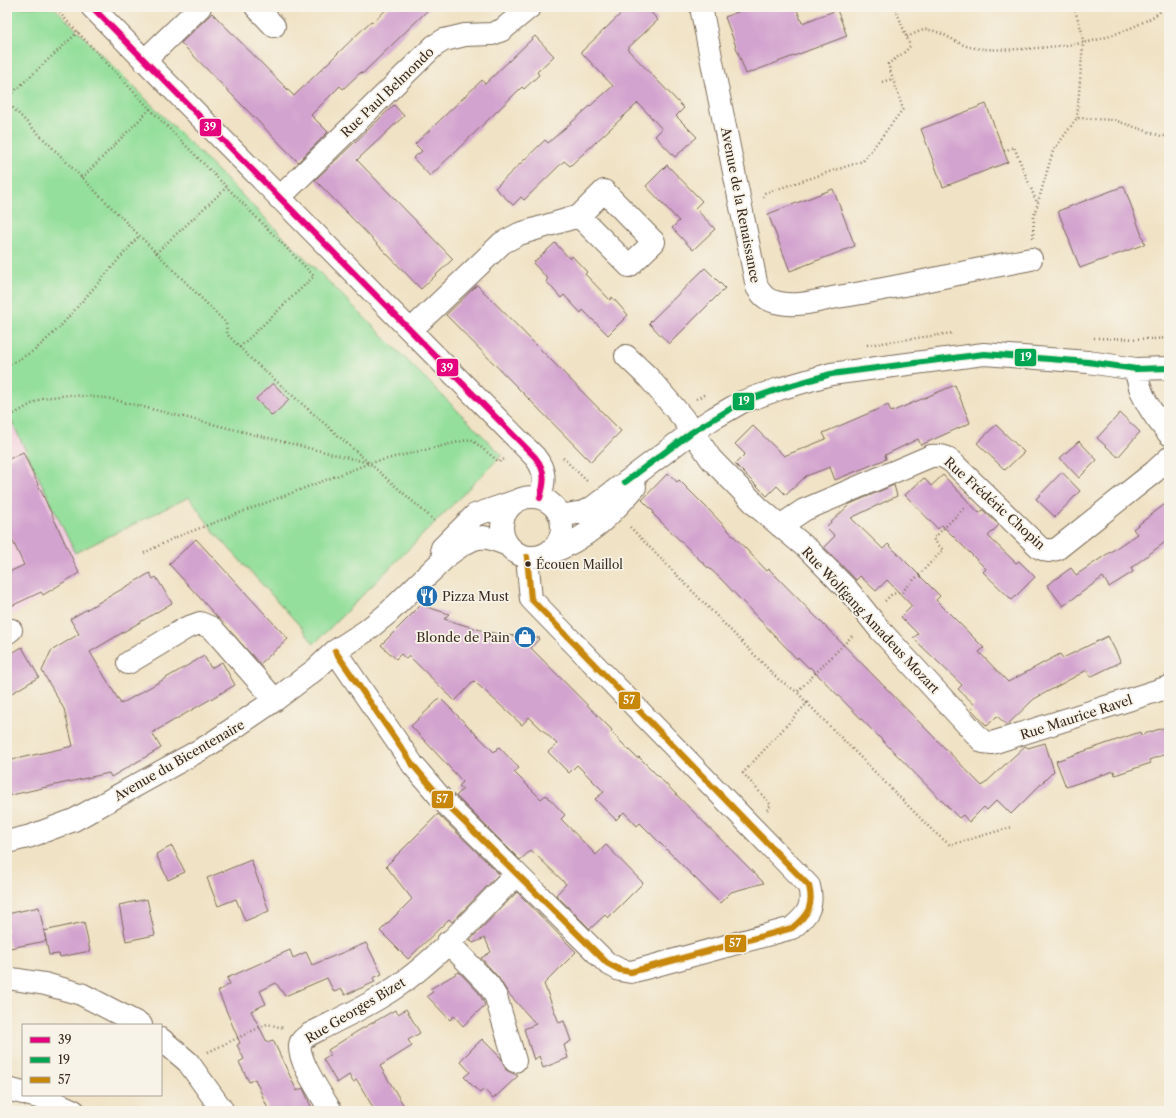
<svg xmlns="http://www.w3.org/2000/svg" width="1176" height="1118" viewBox="0 0 1176 1118" font-family="'Libre Caslon Text',serif">
	<style>
		.built { fill: #f3cfe0 }
		.green { fill: #94df9b; stroke: #68845c }
		.building { fill: #d3a3cf }
		.lines { fill: none; stroke-linecap: round; stroke-linejoin: round }
		.minor-casing { stroke: #7a6a58; stroke-width: 24 }
		.path { stroke: #7a6a58; stroke-width: 2.5; stroke-dasharray: 1 3; stroke-linecap: butt }
		.minor { stroke: #fff; stroke-width: 22 }
		.bus-1-casing { stroke: #f7f3e8; stroke-width: 9 }
		.bus-2-casing { stroke: #f7f3e8; stroke-width: 9 }
		.bus-3-casing { stroke: #f7f3e8; stroke-width: 9 }
		.bus-1 { stroke: #e5007d; stroke-width: 6 }
		.bus-2 { stroke: #00a651; stroke-width: 6 }
		.bus-3 { stroke: #c88708; stroke-width: 6 }
		.bus-dot { fill: #3b2a1e; stroke: #f7f3e8; stroke-width: 1.5 }
		.labels { text-anchor: middle; stroke-width: 3.5; stroke-linejoin: round; paint-order: stroke }
		.bus-label { font-size: 12px; fill: #3b2a1e; stroke: #f7f3e8; text-anchor: start }
		.street-label { font-size: 13px; fill: #3b2a1e; stroke: #f7f3e8 }
		.poi-label { font-size: 13px; fill: #3b2a1e; stroke: #f7f3e8; text-anchor: start }
		.line-badge { stroke: #f7f3e8; stroke-width: 1.5 }
		.badge-label { font-size: 11px; text-anchor: middle; font-weight: bold; fill: #fff }
	</style>
	<rect width="100%" height="100%" fill="#f7f3e8"/>
	<filter id="ink" filterUnits="userSpaceOnUse"><feTurbulence type="fractalNoise" baseFrequency=".025" numOctaves="2"/><feDisplacementMap in="SourceGraphic" scale="8" xChannelSelector="R" yChannelSelector="G"/><feConvolveMatrix kernelMatrix="1 2 1 2 8 2 1 2 1" color-interpolation-filters="sRGB"/></filter>
	<filter id="wash" filterUnits="userSpaceOnUse"><feTurbulence type="fractalNoise" baseFrequency=".012" numOctaves="4" result="noise"/><feDisplacementMap in="SourceGraphic" scale="16" xChannelSelector="R" yChannelSelector="G"/><feGaussianBlur stdDeviation="0.9" result="paint"/><feColorMatrix in="noise" values="0 0 0 0 0 0 0 0 0 0 0 0 0 0 0 0 0 1.4 0 .05"/><feComposite in="paint" operator="in"/></filter>
	<g filter="url(#wash)">
		<rect width="100%" height="100%" fill="#f0e2c4"/>
		<!-- built -->
		<path class="built" d="M12,422L75,553L79,573L7,619V424Z"/>
		<!-- green -->
		<path class="green" d="M7,7H54L502,455L314,644L301,627L215,533L189,497L75,553L12,422L7,424Z"/>
		<g id="blocks">
			<!-- building -->
			<path class="building" d="M389,7H431L362,74L361,72L343,89L340,86L311,115L328,132L298,162L181,43L212,13L294,96L371,21L373,22Z
				M628,7H646L658,20L627,49L684,108L676,116L697,137L675,157L655,136L662,129L638,103L570,166L564,161L524,200L521,197L513,205L495,188L545,140L548,143L613,86L581,52Z
				M750,7H796L802,23L837,10L847,36L746,74L725,17Z
				M535,36L554,56L537,72L539,75L524,89L522,87L430,176L413,158L422,151L415,144L482,80L485,84Z
				M986,104L1008,162L943,187L921,129Z
				M394,105L404,116L357,160L453,259L421,289L315,180Z
				M667,165L702,201L695,208L715,229L693,250L672,228L679,221L646,186Z
				M1124,186L1145,244L1080,268L1058,211Z
				M833,189L855,246L790,271L768,214Z
				M555,243L570,259L572,256L587,272L585,274L610,300L612,297L628,315L608,335L583,310L581,313L564,295L561,298L546,281L548,279L533,263Z
				M705,268L725,288L669,344L649,323Z
				M477,285L621,431L591,462L446,315Z
				M273,383L289,400L272,416L256,399Z
				M955,385L970,423L921,445L918,439L885,455L886,459L835,480L830,467L806,476L786,495L777,486L767,496L735,464L745,454L735,444L753,426L784,456L826,439L823,433L888,405L891,412Z
				M1120,413L1140,432L1118,457L1097,438Z
				M996,425L1024,452L1005,470L977,443Z
				M1079,441L1097,460L1079,478L1060,458Z
				M23,452L79,573L43,595L41,592L7,608V573L24,565L7,529V460Z
				M1062,472L1080,491L1055,517L1036,499Z
				M668,473L677,482L679,480L707,508L767,571L769,569L982,786L1025,746L1028,748L1045,743L1054,771L1011,814L997,800L987,810L984,807L969,822L963,815L959,818L810,667L809,668L798,657L797,659L720,578L709,568H708L653,514L654,512L642,500Z
				M943,475L979,513L983,510L999,525L988,536L1016,563L1019,561L1035,577L1012,600L983,572L986,569L942,525L938,529L905,495L924,478L931,486Z
				M894,485L897,496L851,518L883,549L888,544L940,596L936,600L984,648L979,652L1008,682L1060,654L1063,658L1108,636L1121,662L1090,677L1087,670L1034,699L1007,725L997,716L987,726L971,709L975,705L958,689L962,685L913,638L918,634L901,617L912,606L887,580L876,591L860,576L856,580L824,547L835,536L826,527L850,504Z
				M1169,501V539L1131,568L1133,572L1109,587L1103,577L1063,606L1047,585L1071,568L1076,575L1137,534L1133,529Z
				M196,539L288,639L260,664L169,564Z
				M150,573L153,579L156,577L172,603L90,652L121,704L204,656L211,668L222,662L235,685L152,733L161,748L111,777L109,773L7,796V761L73,746L64,709L42,671L51,651L79,634L70,619Z
				M421,605L449,614L444,619L484,631L504,635L540,638L531,648L612,730L611,732L637,758L639,757L764,883L731,892L720,903L640,823L637,826L624,812L616,820L595,799L604,792L577,765L569,773L548,752L557,744L529,717L522,725L474,681L455,701L409,656L406,659L401,654L396,659L381,645Z
				M22,647L39,677L7,696V656Z
				M440,698L494,752L499,747L519,768L514,772L541,799L546,795L565,815L561,819L596,855L606,845L643,883L608,918L605,915L590,929L556,895L566,884L531,850L520,860L456,796L463,789L459,786L463,782L411,726Z
				M1169,726V753L1149,760L1151,763L1115,775L1114,771L1066,787L1056,761L1140,732L1141,735Z
				M438,814L499,874L452,922L449,919L408,959L380,931L412,899L386,866Z
				M172,846L185,872L168,880L156,854Z
				M251,860L269,911L245,921L236,899L218,906L207,878Z
				M517,892L576,952L544,984L559,1023L564,1021L571,1041L564,1045L568,1058L543,1068L539,1056L534,1060L524,1029L536,1024L508,993L498,977L481,958L491,952L485,938L473,943L470,940Z
				M147,899L155,935L126,941L119,905Z
				M39,907L46,941L10,948L7,935V914Z
				M84,922L90,951L60,957L59,954L49,955L44,931Z
				M366,943L382,974L373,978L375,982L345,995L342,989L334,992L327,978L285,996L276,983L260,991L266,1004L251,1011L267,1042L273,1040L297,1091L303,1088L313,1111H269L255,1079L249,1082L239,1062L244,1059L237,1045L240,1043L218,991L230,984L227,978L290,950L293,958L306,952L312,965Z
				M459,972L479,993L485,1005L463,1026L454,1016L450,1020L427,996L433,992L430,989Z
				M406,1009L420,1033L408,1040L412,1046L380,1066L407,1111H375L357,1080L353,1082L349,1075L337,1083L323,1059L331,1054L328,1050L358,1031L395,1010L398,1014Z
				M482,1039L501,1058L506,1070L518,1076L493,1099L484,1089L480,1093L464,1077L470,1072L460,1061Z"/>
		</g>
	</g>
	<g filter="url(#ink)">
		<use href="#blocks" fill-opacity="0" stroke="#7a6a58" stroke-width="1"/>
		<g class="lines">
			<!-- minor casing -->
			<g class="minor-casing">
				<path id="minor" d="M92,7L535,457C546,471 545,481 540,498
					M256,7L274,26
					M701,7L757,287C763,297 768,301 780,303C798,307 820,300 837,297C902,287 967,271 1031,259
					M144,61L200,7
					M279,198L434,46L444,40L465,35L492,34L502,30L530,7
					M411,330L502,243L519,234L579,216L604,191L654,242L629,266L579,216
					M626,356L648,377L683,418L711,459L759,508L809,550L848,590L880,630L983,742L992,743L1169,687
					M1136,369C1139,395 1152,414 1169,434
					M502 527a30 30 0 1 1 60 0a30 30 0 1 1-60 0Z
					M560,516L583,512L593,507L692,432L714,418L742,402L779,389L831,374L984,354L1088,362L1136,369L1169,368
					M780,526L804,510L931,456C941,455 944,456 952,462L1040,548L1048,551L1057,549L1154,472L1169,458
					M442,548L475,515L522,499
					M548,554C588,538 607,519 635,487
					M7,633L11,630
					M335,651L413,765L446,804L607,963L620,970L631,972L792,928C808,915 814,906 809,886L531,599L527,557
					M128,663L186,628L200,623L212,628L275,700
					M7,842L31,836L74,820L209,745L275,700L316,669L335,651L366,631L387,614L448,555L462,545L474,539L483,537L492,539L508,545
					M448,942L489,985L496,997L515,1061
					M7,978L45,984L81,994L141,1025
					M161,1039L188,1062L223,1111
					M7,1089L23,1093
					M30,1095L50,1100L74,1111
					M331,1111C324,1099 293,1054 301,1042C302,1039 307,1036 310,1034C343,1017 377,1002 406,980C446,950 481,909 517,874"/>
			</g>
			<!-- path -->
			<path class="path" d="M54,7L150,109L314,276L239,348
				M1074,7L1082,32L1083,43L1077,118
				M907,37C912,35 919,31 924,30C939,28 956,44 970,47C994,53 1056,47 1082,43C1103,40 1151,23 1165,7
				M882,82L892,79
				M7,98L78,32
				M7,102L226,323L227,334L250,358L436,522
				M1004,151L1014,147L1037,203
				M82,178L150,109
				M763,197L765,193L863,161L903,109L888,64L906,51L910,46L895,7
				M1033,238L1034,216L1053,151L1077,118L1114,120L1161,136H1169
				M156,253L227,187
				M1094,338L1152,339L1169,338
				M867,345L953,333
				M7,366L35,350L59,328L139,236
				M696,399L706,394
				M7,418L42,398L70,395L107,398L369,463
				M563,458L588,482
				M630,527L778,679L797,692
				M144,553L174,538L370,463L471,439L499,462L506,458
				M885,601L892,594L902,592L943,550L933,539L965,507
				M807,703L934,832L950,845L1012,827
				M767,810L771,805L743,773L807,703L797,692L854,634
				M208,1052L267,1024L284,1028"/>
			<!-- minor -->
			<use href="#minor" class="minor"/>
			<!-- bus-1 casing -->
			<g class="bus-1-casing">
				<path id="bus-1" d="M92,7L535,457C546,471 545,481 540,498"/>
			</g>
			<!-- bus-2 casing -->
			<g class="bus-2-casing">
				<path id="bus-2" d="M625,482L692,432L742,402L779,389L831,374L984,354L1088,362L1136,369L1169,368"/>
			</g>
			<!-- bus-3 casing -->
			<g class="bus-3-casing">
				<path id="bus-3" d="M335,651L413,765L446,804L607,963L620,970L631,972L792,928C808,915 814,906 809,886L531,599L527,557"/>
			</g>
			<!-- bus-1 -->
			<use href="#bus-1" class="bus-1"/>
			<!-- bus-2 -->
			<use href="#bus-2" class="bus-2"/>
			<!-- bus-3 -->
			<use href="#bus-3" class="bus-3"/>
		</g>
	</g>
	<!-- icons -->
	<defs>
		<g id="restaurant-disc" transform="scale(1.15)"><circle r="9.5" fill="#1f6fb2" stroke="#f7f3e8"/><path d="M-5-6h1v4h1v-4h1v4h1v-4h1v5L-1.5 .5V6h-2V.5L-5-1ZM5-6V6H3V1.5H1.5Q1.5-4 5-6Z" fill="#fff"/></g>
		<g id="shop-disc" transform="scale(1.15)"><circle r="9.5" fill="#1f6fb2" stroke="#f7f3e8"/><path d="M-5-2.5h2.3a2.7 3.5 0 0 1 5.4 0H5L5.5 6h-11ZM-1.5-2.5h3a1.5 2.3 0 0 0-3 0Z" fill="#fff"/></g>
	</defs>
	<g fill-rule="evenodd">
		<use href="#restaurant-disc" x="427" y="596"/>
		<use href="#shop-disc" x="525" y="637"/>
	</g>
	<!-- markers -->
	<circle class="bus-dot" cx="528" cy="564" r="3.5"/>
	<g class="labels">
		<!-- bus labels -->
		<g class="bus-label">
			<text x="536" y="569">Écouen Maillol</text>
		</g>
		<!-- street labels -->
		<g class="street-label">
			<text transform="translate(387 92) rotate(-44)" y="5">Rue Paul Belmondo</text>
			<text transform="translate(741 205) rotate(79)" y="5">Avenue de la Renaissance</text>
			<text transform="translate(995 503) rotate(42)" y="5">Rue Frédéric Chopin</text>
			<text transform="translate(871 620) rotate(47)" y="5">Rue Wolfgang Amadeus Mozart</text>
			<text transform="translate(1076 717) rotate(-18)" y="5">Rue Maurice Ravel</text>
			<text transform="translate(179 760) rotate(-30)" y="5">Avenue du Bicentenaire</text>
			<text transform="translate(355 1010) rotate(-31)" y="5">Rue Georges Bizet</text>
		</g>
		<!-- poi labels -->
		<g class="poi-label">
			<text x="442" y="601">Pizza Must</text>
			<text x="510" y="642" text-anchor="end">Blonde de Pain</text>
		</g>
	</g>
	<g class="line-badge">
		<rect x="199" y="118" width="23" height="19" rx="4" fill="#e5007d"/>
		<rect x="1014" y="348" width="23" height="19" rx="4" fill="#00a651"/>
		<rect x="436" y="358" width="23" height="19" rx="4" fill="#e5007d"/>
		<rect x="732" y="392" width="23" height="19" rx="4" fill="#00a651"/>
		<rect x="618" y="691" width="23" height="19" rx="4" fill="#c88708"/>
		<rect x="431" y="790" width="23" height="19" rx="4" fill="#c88708"/>
		<rect x="724" y="934" width="23" height="19" rx="4" fill="#c88708"/>
	</g>
	<g class="badge-label">
		<text x="210" y="131">39</text>
		<text x="1026" y="361">19</text>
		<text x="447" y="372">39</text>
		<text x="744" y="405">19</text>
		<text x="629" y="704">57</text>
		<text x="442" y="803">57</text>
		<text x="735" y="947">57</text>
	</g>
	<!-- margin -->
	<rect width="1176" height="1118" fill="none" stroke="#f7f3e8" stroke-width="24"/>
	<!-- legend -->
	<rect x="22" y="1024" width="140" height="72" fill="#f7f3e8" stroke="#aca397"/>
	<rect x="30" y="1037" width="20" height="6" fill="#e5007d" stroke="#aca397"/>
	<text x="58" y="1044" font-size="12" fill="#3b2a1e">39</text>
	<rect x="30" y="1057" width="20" height="6" fill="#00a651" stroke="#aca397"/>
	<text x="58" y="1064" font-size="12" fill="#3b2a1e">19</text>
	<rect x="30" y="1077" width="20" height="6" fill="#c88708" stroke="#aca397"/>
	<text x="58" y="1084" font-size="12" fill="#3b2a1e">57</text>
</svg>
